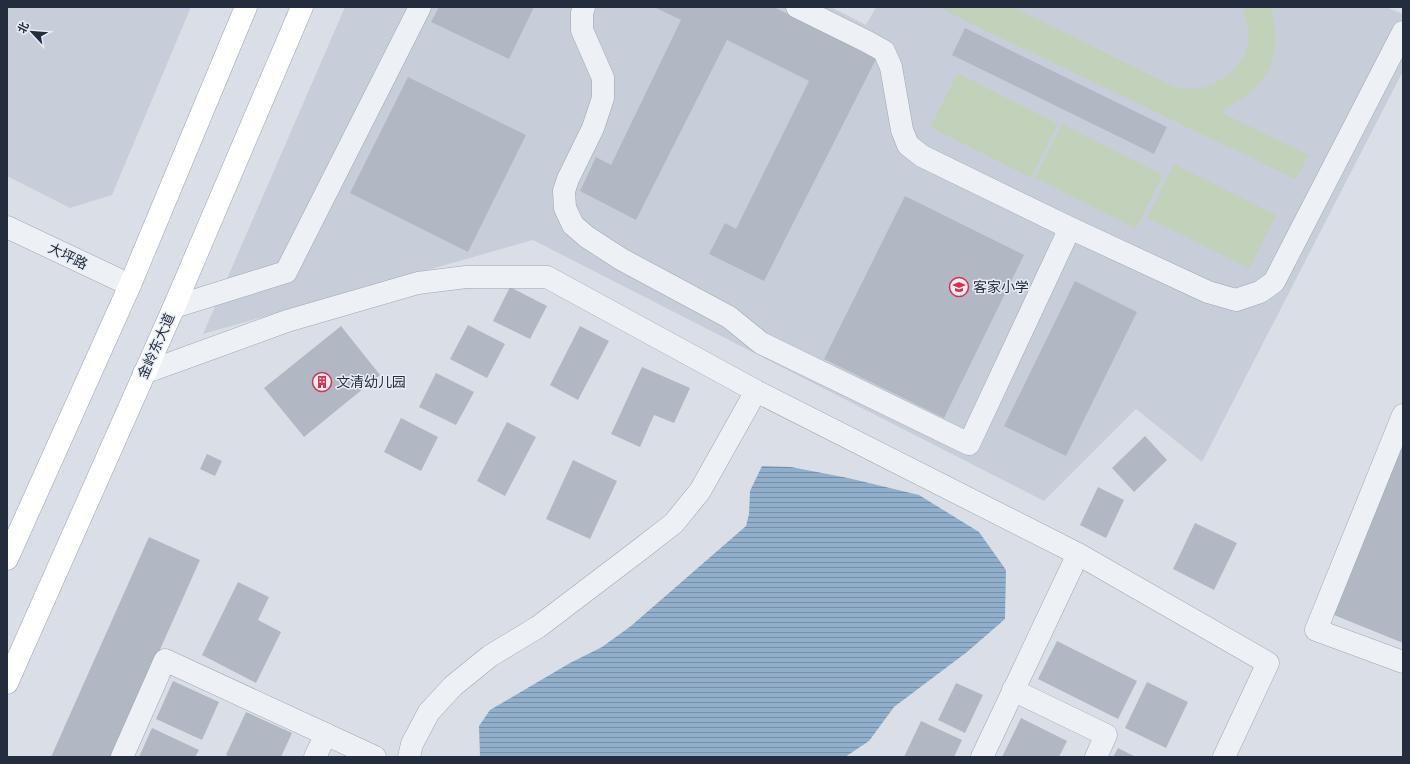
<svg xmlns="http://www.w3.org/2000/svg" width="1410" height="764" viewBox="0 0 1410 764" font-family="Mulish,'Noto Sans SC',sans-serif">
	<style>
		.built { fill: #c8ced9 }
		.green { fill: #c1d1ba }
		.water { fill: url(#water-rules) }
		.building { fill: #b1b8c4 }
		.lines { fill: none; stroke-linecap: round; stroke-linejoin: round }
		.minor-casing { stroke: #9fa6b1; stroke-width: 23 }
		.major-casing { stroke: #99a4b3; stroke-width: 23 }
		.minor { stroke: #edf0f5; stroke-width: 22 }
		.major { stroke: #fff; stroke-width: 22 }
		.labels { text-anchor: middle; stroke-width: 3; stroke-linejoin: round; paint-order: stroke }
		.street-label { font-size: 14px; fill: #232d3e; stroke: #e9eef4 }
		.poi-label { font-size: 14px; fill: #232d3e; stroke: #e9eef4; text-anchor: start }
	</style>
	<defs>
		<pattern id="water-rules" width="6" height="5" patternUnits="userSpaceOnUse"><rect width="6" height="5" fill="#91aecb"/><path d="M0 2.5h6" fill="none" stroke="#768ea6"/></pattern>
	</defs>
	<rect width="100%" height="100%" fill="#dadfe7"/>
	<!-- built -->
	<path class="built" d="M7,7H191L112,195L70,208L7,176Z
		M345,7H831L866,25L876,7H1386L1403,14V71L1202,462L1136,409L1044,501L533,240L203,334Z"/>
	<!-- green -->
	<path class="green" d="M937,7H1012L1177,88C1182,88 1188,89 1193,89C1219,87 1244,67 1248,41C1249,29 1246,18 1242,7H1271C1279,39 1278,68 1251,92C1242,100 1230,105 1220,112L1309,155L1295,179Z
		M957,73L1058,124L1031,178L930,127Z
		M1062,124L1163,175L1136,229L1035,178Z
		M1174,164L1276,215L1249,269L1147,218Z"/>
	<!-- water -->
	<path class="water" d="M762,466L791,467L848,478L919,495L979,532L1006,570L1005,619L967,652L894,707L869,741L845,757H480L479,726L490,710L570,663L602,647L631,626L746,526L749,514L750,491Z"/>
	<!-- building -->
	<path class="building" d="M439,7H534L509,59L431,22Z
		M654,7H774L876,59L764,281L709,254L725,223L736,229L809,81L727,40L636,220L580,191L596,157L611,165L681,20Z
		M965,28L1167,127L1154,154L952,55Z
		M408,77L526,135L468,252L350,193Z
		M905,196L1024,255L944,418L824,359Z
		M1075,281L1137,312L1066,456L1004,426Z
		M510,287L547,306L530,339L493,321Z
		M468,325L505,344L487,378L450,359Z
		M341,326L380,375L304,437L264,388Z
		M580,326L609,341L578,400L550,385Z
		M642,367L690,388L674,423L654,415L640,447L611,434Z
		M436,373L474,392L456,425L419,407Z
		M401,418L438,437L421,471L384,452Z
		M507,422L536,437L505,496L477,481Z
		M1145,436L1167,460L1134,492L1112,468Z
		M1403,442V643L1334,615Z
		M207,454L222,461L215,476L200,469Z
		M573,460L617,481L590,539L546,519Z
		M1098,487L1124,500L1106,538L1080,525Z
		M1195,523L1237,543L1214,590L1173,569Z
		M149,537L200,560L112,757H51Z
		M238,582L269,597L258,620L281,632L256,683L202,655Z
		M1057,641L1137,681L1118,719L1038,679Z
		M173,681L219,702L202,740L156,719Z
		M1147,682L1188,702L1166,748L1125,728Z
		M956,683L983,695L965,733L938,720Z
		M246,712L292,733L281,757H231L226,755Z
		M1021,718L1067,741L1059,757H1002Z
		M921,721L962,740L954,757H904Z
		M152,728L199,750L195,757H139Z
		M1118,748L1136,757H1113Z"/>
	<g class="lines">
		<!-- minor casing -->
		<g class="minor-casing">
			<path id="minor" d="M584,7L582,13V30L603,78V98L593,128L568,179L564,191L565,208L573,225L587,237L621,259L729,317L761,343L969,444L1070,228
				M797,7L866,41L884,51L891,67L902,130L908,145L922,156L1070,228L1208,292L1236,300L1260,292L1274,282L1403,32
				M7,227L130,285
				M174,307L286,272L420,7
				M144,373L287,321L418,283L466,277H547L756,391L1078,554L1268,663L1224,757
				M1403,415L1316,630L1403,662
				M1013,690L1106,735L1096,757
				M122,757L165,660L375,757
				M315,757L326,734
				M409,757L412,744L429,712L453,686L490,656L538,627L642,548L674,523L700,491L756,391
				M982,757L1078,554"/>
		</g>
		<!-- major casing -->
		<g class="major-casing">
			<path id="major" d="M7,559L130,285L246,7
				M7,683L174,307L302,7"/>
		</g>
		<!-- minor -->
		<use href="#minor" class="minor"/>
		<!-- major -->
		<use href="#major" class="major"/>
	</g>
	<!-- icons -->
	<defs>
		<g id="school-ring" transform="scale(1)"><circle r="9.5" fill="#e9eef4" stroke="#da304d" stroke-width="1.5"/><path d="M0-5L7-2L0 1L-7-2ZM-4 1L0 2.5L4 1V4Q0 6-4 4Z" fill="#da304d"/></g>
		<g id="building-ring" transform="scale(1)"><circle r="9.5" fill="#e9eef4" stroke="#da304d" stroke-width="1.5"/><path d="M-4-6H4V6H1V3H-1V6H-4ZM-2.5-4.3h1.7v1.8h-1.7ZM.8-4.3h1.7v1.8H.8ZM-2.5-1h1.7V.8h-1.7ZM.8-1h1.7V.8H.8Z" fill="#da304d"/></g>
	</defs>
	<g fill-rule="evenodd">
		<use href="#school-ring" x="959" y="287"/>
		<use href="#building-ring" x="322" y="382"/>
	</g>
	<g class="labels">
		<!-- street labels -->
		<g class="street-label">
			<text transform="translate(68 256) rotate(26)" y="5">大坪路</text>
			<text transform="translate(156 346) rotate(-66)" y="5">金岭东大道</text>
		</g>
		<!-- poi labels -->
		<g class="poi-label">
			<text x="973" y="292">客家小学</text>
			<text x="336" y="387">文清幼儿园</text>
		</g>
	</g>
	<!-- border -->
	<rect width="1410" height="764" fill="none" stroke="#232d3e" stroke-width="16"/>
	<!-- north arrow -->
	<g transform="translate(32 32) rotate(296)" stroke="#e9eef4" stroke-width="3" paint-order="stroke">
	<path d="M0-3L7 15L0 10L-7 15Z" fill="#232d3e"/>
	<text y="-6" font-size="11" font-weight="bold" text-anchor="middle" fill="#232d3e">北</text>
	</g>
</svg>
